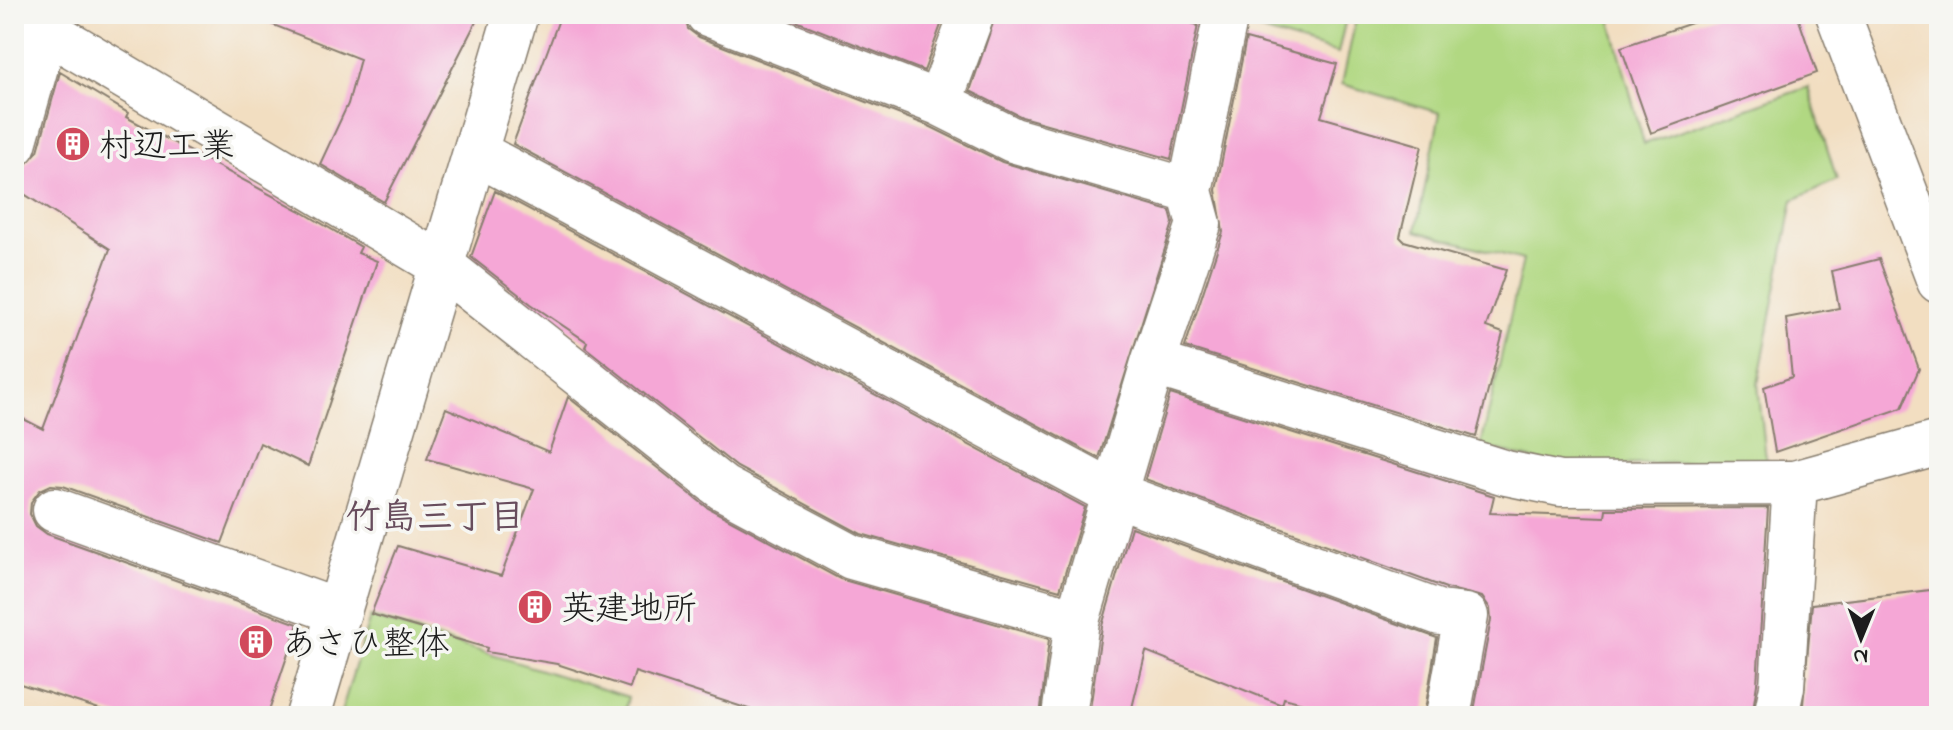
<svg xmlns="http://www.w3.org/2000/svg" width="1953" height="730" viewBox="0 0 1953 730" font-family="'Indie Flower','Klee One',sans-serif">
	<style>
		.green { fill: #b1d882; stroke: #667a4f; stroke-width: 2 }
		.building { fill: #f5a7d6 }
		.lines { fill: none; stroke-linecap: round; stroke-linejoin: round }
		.minor-casing { stroke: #877d6e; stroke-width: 47 }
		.minor { stroke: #fff; stroke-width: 44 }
		.labels { text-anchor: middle; stroke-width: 7; stroke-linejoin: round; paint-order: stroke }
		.poi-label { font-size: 34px; fill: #1c1c1c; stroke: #f6f6f2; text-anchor: start }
		.neighbourhood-label { font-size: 36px; font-weight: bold; fill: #684d5d; stroke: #f6f6f2 }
	</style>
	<rect width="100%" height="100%" fill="#f6f6f2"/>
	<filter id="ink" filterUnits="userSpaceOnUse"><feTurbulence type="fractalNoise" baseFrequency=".0125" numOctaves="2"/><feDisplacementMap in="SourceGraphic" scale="16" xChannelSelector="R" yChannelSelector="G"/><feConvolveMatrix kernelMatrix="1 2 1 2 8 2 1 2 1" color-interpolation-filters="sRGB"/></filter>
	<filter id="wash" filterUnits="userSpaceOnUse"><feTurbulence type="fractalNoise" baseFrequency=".006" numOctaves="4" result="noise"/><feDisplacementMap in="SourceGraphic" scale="32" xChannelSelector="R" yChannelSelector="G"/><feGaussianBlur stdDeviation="1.8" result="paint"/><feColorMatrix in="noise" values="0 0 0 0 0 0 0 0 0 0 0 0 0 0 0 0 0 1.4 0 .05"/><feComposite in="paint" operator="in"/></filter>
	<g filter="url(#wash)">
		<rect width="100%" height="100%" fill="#f2dec1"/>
		<!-- green -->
		<path class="green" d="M1240,14H1347L1338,53L1238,24Z
			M1357,14H1609L1644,144L1808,87L1837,180L1793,200L1758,384L1766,460L1560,467L1481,446L1523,260L1416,231L1440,113L1342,84Z
			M370,617L628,697L624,716H340Z"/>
		<g id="blocks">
			<!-- building -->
			<path class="building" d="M254,14H480L384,202L320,164L348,104L360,59L253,17Z
				M561,14H684L688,29L699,37L929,126L1002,162L1170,211L1173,223L1099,458L513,144Z
				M778,14H945L924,71Z
				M996,14H1159L1198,25L1171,159L1022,117L970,91Z
				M1718,14H1797L1817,73L1651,133L1621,47Z
				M1246,39L1337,64L1321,117L1422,146L1400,237L1404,241L1506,270L1486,327L1503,333L1476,437L1185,347L1223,232L1216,190Z
				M60,72L128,113L126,117L299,210L361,247L358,253L377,261L308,466L260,443L222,543L63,486L51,485L40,490L31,502L30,514L36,526L47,534L298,624L267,716H121L14,682V414L43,429L110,249L18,190L25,165L38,151Z
				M495,191L1085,507L1060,590L861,534L737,467L585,347L587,342L531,304L471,257Z
				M1879,259L1919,369L1902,408L1775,452L1764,387L1792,377L1786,318L1839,308L1832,271Z
				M1170,394L1494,496L1490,513L1605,517L1606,509L1768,508L1757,684L1752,716H1473L1491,620L1490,608L1482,597L1446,588L1145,479Z
				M568,397L708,508L840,579L1049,639L1040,716H770L635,672L630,688L557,664L486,652L487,648L371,614L398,546L501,576L534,489L427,459L446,408L549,452Z
				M1131,527L1437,638L1424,716H1351L1284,698L1282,705L1146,651L1130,716H1089L1102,626Z
				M1939,589V716H1802L1812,604Z"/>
		</g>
	</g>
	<g filter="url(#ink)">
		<use href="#blocks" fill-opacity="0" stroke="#877d6e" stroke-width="2"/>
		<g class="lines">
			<!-- minor casing -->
			<g class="minor-casing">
				<path id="minor" d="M19,14L441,265L723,488L852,557L1077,621
					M708,14L939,103L1013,140L1190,191
					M1838,14L1939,281
					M939,103L972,14
					M14,144L47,28
					M475,152L1114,494L1440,613L1466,616L1448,716
					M1153,363L1506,473L1560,484L1795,483L1939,443
					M55,510L339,612
					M308,716L516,14
					M1064,716L1077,621L1153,363L1199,224L1190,191L1226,14
					M1776,716L1782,687L1795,483"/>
			</g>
			<!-- minor -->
			<use href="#minor" class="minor"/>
		</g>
	</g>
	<!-- icons -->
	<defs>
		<g id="building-disc" transform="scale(1.8)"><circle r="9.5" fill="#d1495b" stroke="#f6f6f2"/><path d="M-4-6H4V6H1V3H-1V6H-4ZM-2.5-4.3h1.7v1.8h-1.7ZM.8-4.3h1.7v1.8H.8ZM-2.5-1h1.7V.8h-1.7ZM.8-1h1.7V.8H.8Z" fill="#fff"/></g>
	</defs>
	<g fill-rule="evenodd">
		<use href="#building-disc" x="73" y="144"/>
		<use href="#building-disc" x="535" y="607"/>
		<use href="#building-disc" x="256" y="642"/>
	</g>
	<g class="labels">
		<!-- poi labels -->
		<g class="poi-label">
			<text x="99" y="156">村辺工業</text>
			<text x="561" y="619">英建地所</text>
			<text x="282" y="654">あさひ整体</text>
		</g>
		<!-- neighbourhood labels -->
		<g class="neighbourhood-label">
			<text x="435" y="528">竹島三丁目</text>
		</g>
	</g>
	<!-- margin -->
	<rect width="1953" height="730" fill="none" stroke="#f6f6f2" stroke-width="48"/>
	<!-- north arrow -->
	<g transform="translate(1861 638) rotate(181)" stroke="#f6f6f2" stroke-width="6" paint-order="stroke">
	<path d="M0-6L14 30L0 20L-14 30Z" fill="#1c1c1c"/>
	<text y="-12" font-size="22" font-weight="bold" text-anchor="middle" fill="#1c1c1c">N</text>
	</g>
</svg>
